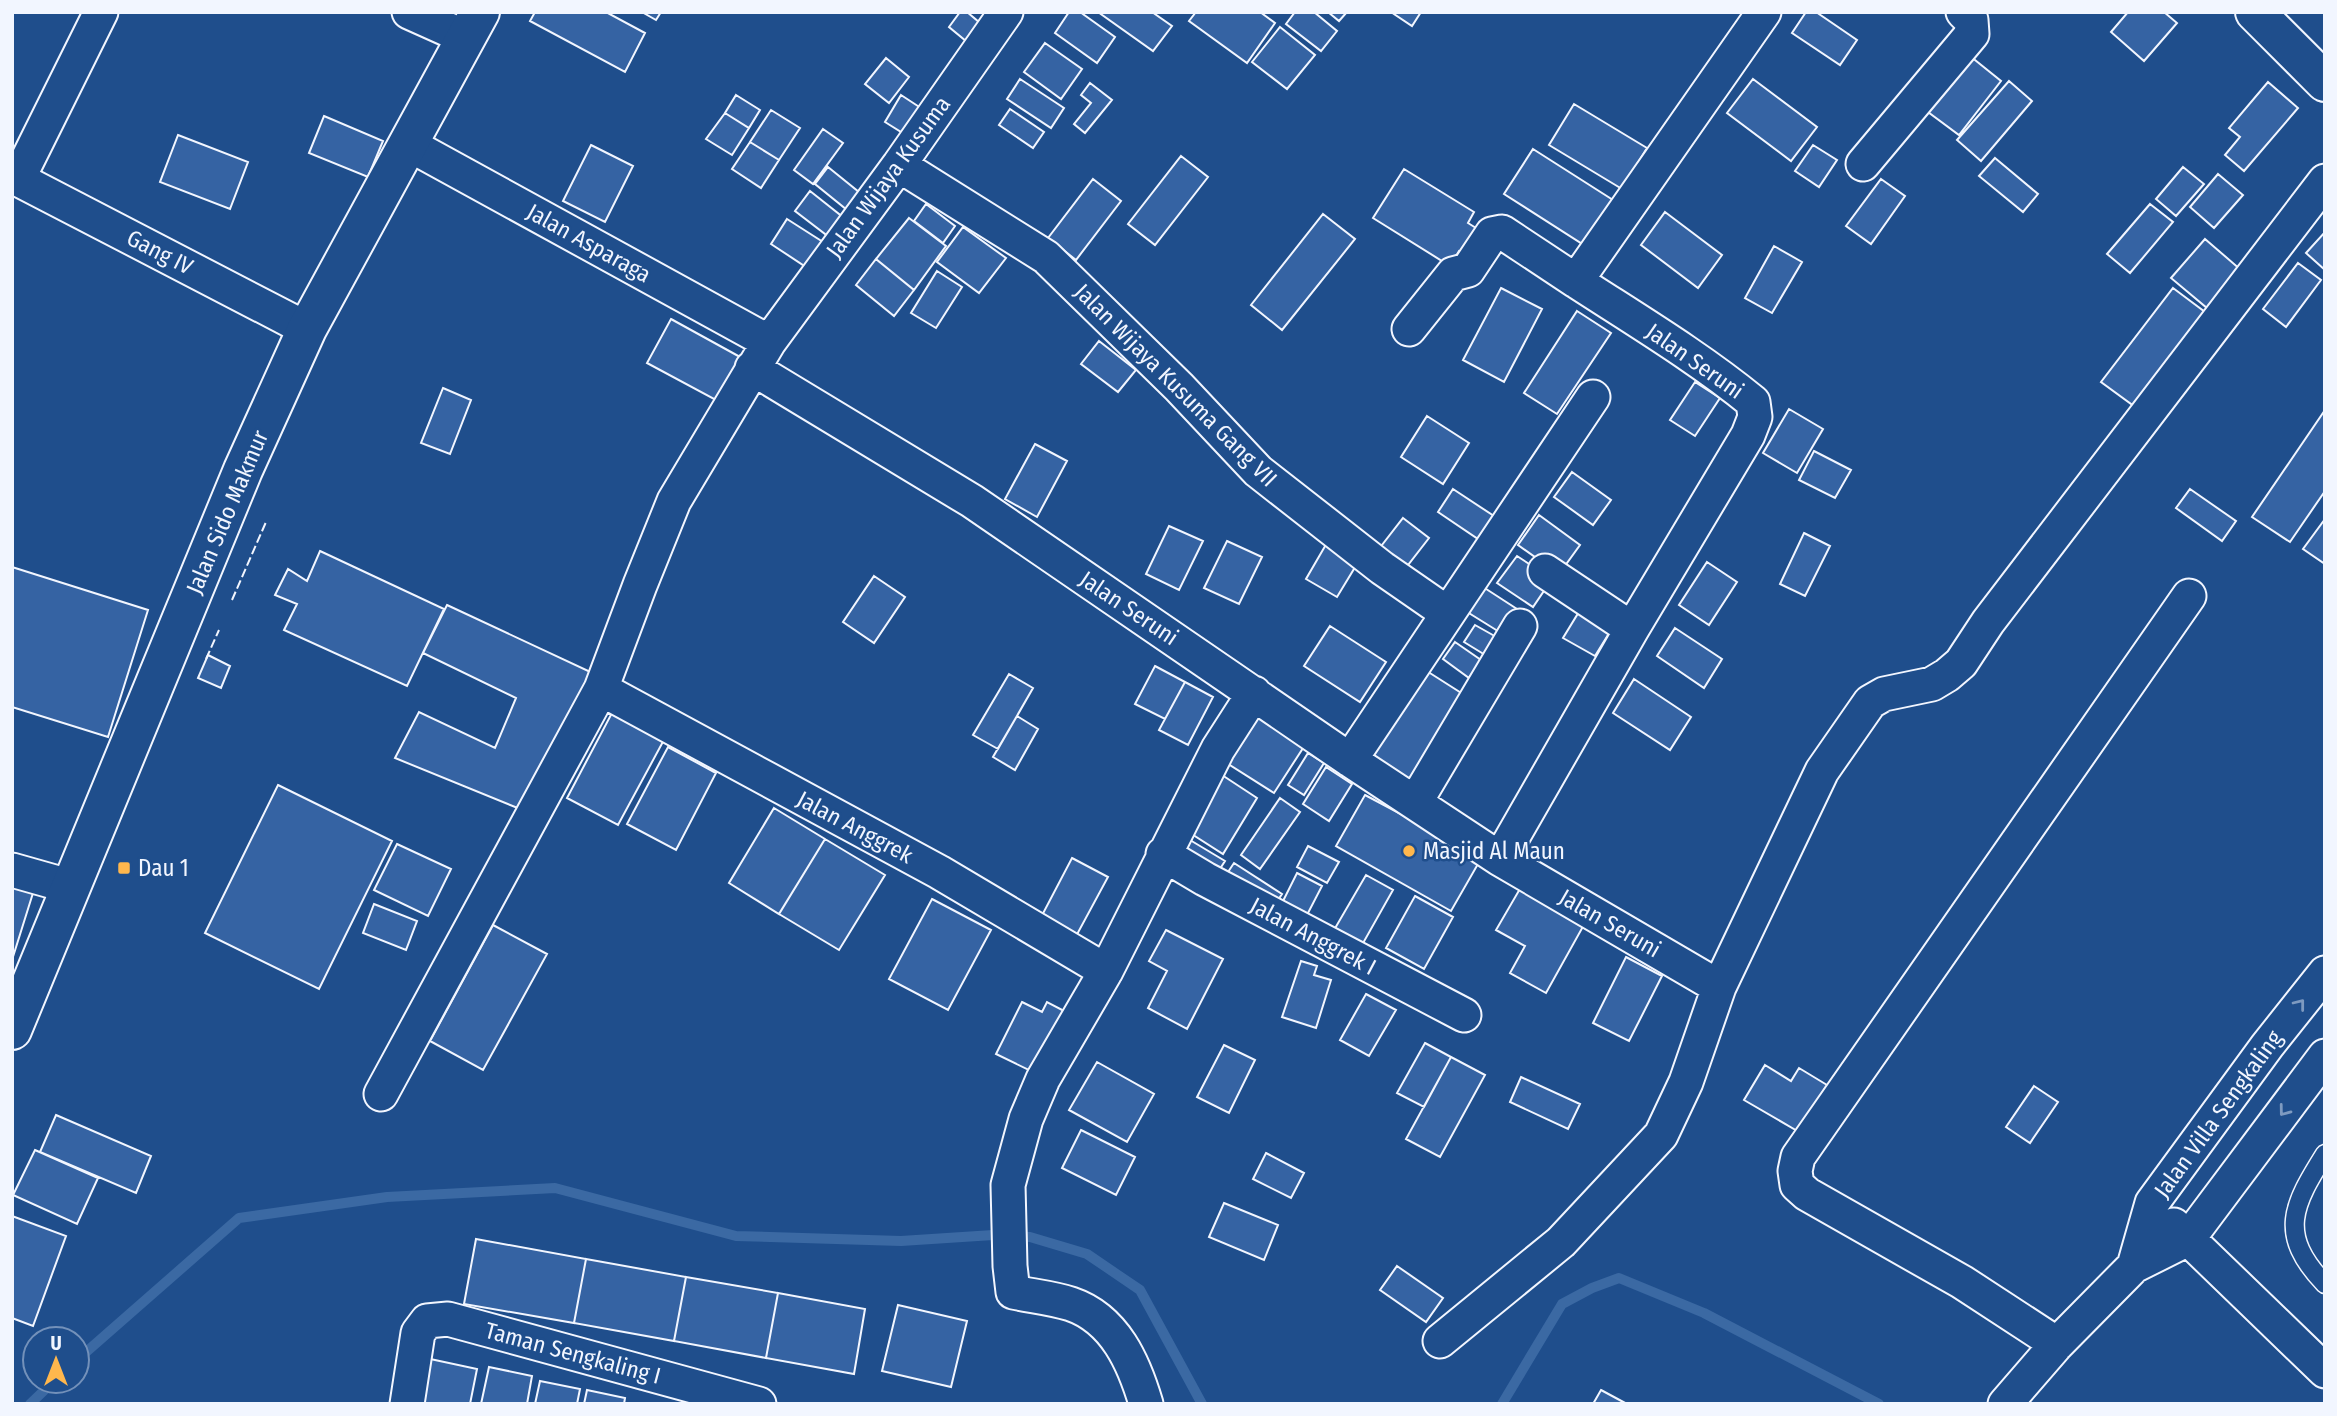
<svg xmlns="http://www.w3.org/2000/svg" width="2337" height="1416" viewBox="0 0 2337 1416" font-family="'Fira Sans Condensed',sans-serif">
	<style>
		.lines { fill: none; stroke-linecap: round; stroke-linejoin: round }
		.stream { stroke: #3b69a3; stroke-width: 10 }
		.building { fill: #3563a3; stroke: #f2f6ff; stroke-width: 2 }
		.lane-casing { stroke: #f2f6ff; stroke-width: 21 }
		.street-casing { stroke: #f2f6ff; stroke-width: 37 }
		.secondary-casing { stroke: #f2f6ff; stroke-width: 42 }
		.primary-casing { stroke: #f2f6ff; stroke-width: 42 }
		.lane { stroke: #1f4e8c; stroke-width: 18 }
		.street { stroke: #1f4e8c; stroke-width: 33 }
		.secondary { stroke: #1f4e8c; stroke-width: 38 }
		.primary { stroke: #1f4e8c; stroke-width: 38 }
		.fence { stroke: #f2f6ff; stroke-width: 2; stroke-dasharray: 9 3.5; stroke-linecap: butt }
		.oneway { stroke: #7e9ac0 }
		.poi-dot { fill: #ffb74d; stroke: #1f4e8c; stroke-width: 2.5 }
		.labels { text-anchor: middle; stroke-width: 5; stroke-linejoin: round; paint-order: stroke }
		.street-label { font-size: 23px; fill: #f2f6ff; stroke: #1f4e8c }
		.poi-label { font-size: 23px; fill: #f2f6ff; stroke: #1f4e8c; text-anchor: start }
	</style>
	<rect width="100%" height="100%" fill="#1f4e8c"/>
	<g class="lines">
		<!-- stream -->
		<path class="stream" d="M77,1360L239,1218L387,1197L555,1188L736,1236L901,1241L993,1235L1030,1237L1087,1254L1140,1290L1202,1404
			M30,1404L54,1381
			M1502,1404L1562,1304L1592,1288L1619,1278L1704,1313L1879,1404"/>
	</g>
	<!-- building -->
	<path class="building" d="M535,12H606L645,33L625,72L530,21Z
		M642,12H661L656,20Z
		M960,12H967L986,28L972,46L949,27Z
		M1069,12H1080L1115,37L1097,63L1055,33Z
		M1098,12H1152L1172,26L1153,51Z
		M1196,12H1260L1275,23L1247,63L1189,21Z
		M1295,12H1314L1337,31L1321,51L1286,24Z
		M1328,12H1347L1339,21Z
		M1391,12H1421L1412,26Z
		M1806,12H1816L1857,40L1840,65L1792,33Z
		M2128,12H2164L2177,23L2144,61L2111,32Z
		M1280,27L1315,55L1287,89L1252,62Z
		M1045,43L1082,69L1061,99L1024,72Z
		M1970,56L2001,81L1959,135L1928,112Z
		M886,58L909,77L889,103L865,84Z
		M1020,79L1064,108L1051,128L1007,99Z
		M1753,79L1817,127L1791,161L1727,113Z
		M2009,81L2032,101L1981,161L1957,140Z
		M2268,82L2298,108L2244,171L2225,155L2240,137L2229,128Z
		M1090,83L1112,100L1085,133L1074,124L1091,103L1081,95Z
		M736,95L760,110L749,128L725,113Z
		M901,95L930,114L914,140L885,122Z
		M1574,104L1647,148L1622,189L1549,145Z
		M1010,109L1044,132L1033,148L999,125Z
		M771,110L800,128L779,160L750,142Z
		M725,113L749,128L732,155L706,139Z
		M324,116L383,141L368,177L309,153Z
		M823,129L843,143L813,184L794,170Z
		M178,135L248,162L230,209L160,182Z
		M750,142L779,160L761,188L732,169Z
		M591,145L633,166L605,222L563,201Z
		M1813,145L1837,160L1819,187L1795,171Z
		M1533,149L1613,200L1584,245L1504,194Z
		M1181,156L1208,177L1155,245L1128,224Z
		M1995,158L2038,194L2023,212L1979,176Z
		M828,167L870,201L857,218L815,184Z
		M2183,167L2204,184L2176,216L2156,199Z
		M1404,169L1474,212L1468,223L1484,233L1469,257L1459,251L1450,266L1373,218Z
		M2218,174L2243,195L2214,228L2190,207Z
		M1093,179L1121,201L1076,260L1048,238Z
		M1881,179L1905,196L1871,244L1846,226Z
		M810,191L844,218L829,237L795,211Z
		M926,204L955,226L943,243L914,221Z
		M2150,204L2173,222L2130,273L2107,254Z
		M1665,212L1722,255L1698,288L1641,245Z
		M1323,214L1355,239L1282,330L1251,305Z
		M909,218L946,246L914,290L876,259Z
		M787,219L823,242L806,267L771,244Z
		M963,227L1006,258L979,293L937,262Z
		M2325,232V270L2306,253Z
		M2205,239L2241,270L2207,308L2171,278Z
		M1774,246L1802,262L1772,313L1745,298Z
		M876,259L914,290L894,316L856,285Z
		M2298,263L2321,280L2286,327L2263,309Z
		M937,271L962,287L936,328L911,313Z
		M1501,288L1542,309L1504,382L1463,360Z
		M2173,288L2209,315L2138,409L2101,382Z
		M1577,311L1611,333L1557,414L1524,393Z
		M671,319L751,363L727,406L647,363Z
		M1099,341L1136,370L1118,392L1081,364Z
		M1695,382L1720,398L1695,436L1670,420Z
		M443,388L471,400L450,454L421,443Z
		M1789,409L1823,429L1797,473L1763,453Z
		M2325,410V491L2290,542L2252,517Z
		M1427,416L1469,443L1443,484L1401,457Z
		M1035,444L1067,461L1037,517L1005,499Z
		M1814,451L1851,470L1835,498L1799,480Z
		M1572,472L1611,500L1593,525L1554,497Z
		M1453,489L1500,520L1484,543L1438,512Z
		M2190,489L2236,521L2222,541L2176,508Z
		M1539,515L1580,545L1559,574L1518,545Z
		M1403,518L1429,538L1401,574L1375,554Z
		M2325,519V564L2303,549Z
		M1169,526L1203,541L1179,590L1146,574Z
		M1804,533L1830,546L1805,596L1780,584Z
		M1227,541L1262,557L1239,604L1204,588Z
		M1328,541L1360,559L1337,597L1306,579Z
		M320,551L444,609L407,686L284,630L297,604L275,595L288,569L307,581Z
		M1517,556L1552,579L1533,607L1497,583Z
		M1707,562L1737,582L1709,625L1679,605Z
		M12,567L148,610L108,737L12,707Z
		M874,576L905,597L874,643L843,622Z
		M1480,585L1517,609L1501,633L1464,610Z
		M1585,602L1616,622L1595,656L1563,638Z
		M447,605L599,676L525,811L395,758L419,712L495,748L516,698L423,653Z
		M1475,625L1507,643L1495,661L1464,642Z
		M1330,626L1386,662L1360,702L1304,666Z
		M1675,628L1722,659L1704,688L1657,656Z
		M1455,642L1481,660L1469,678L1443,659Z
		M208,655L230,666L221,688L198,678Z
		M1155,666L1185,682L1165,719L1135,704Z
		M1422,668L1466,696L1408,785L1364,756Z
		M1009,674L1033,688L998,749L973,735Z
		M1634,679L1691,717L1670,750L1613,713Z
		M1185,682L1213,697L1188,745L1159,730Z
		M613,711L665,738L618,825L567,798Z
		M1256,714L1305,745L1274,793L1225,762Z
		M1017,716L1038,729L1015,770L993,757Z
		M668,747L716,773L676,850L627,824Z
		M1308,753L1324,763L1304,795L1288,785Z
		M1326,767L1352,784L1329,821L1303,804Z
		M1222,775L1257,798L1223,854L1187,831Z
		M278,785L392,841L319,989L205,933Z
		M1365,795L1482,857L1451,911L1336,846Z
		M1280,798L1300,812L1260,869L1241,855Z
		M774,808L825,839L779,914L729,883Z
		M1185,837L1225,861L1214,878L1175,855Z
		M825,839L885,875L839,950L779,914Z
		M397,844L451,869L428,916L374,890Z
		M1308,846L1339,862L1327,883L1297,867Z
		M1072,858L1108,877L1074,940L1039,921Z
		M1234,863L1282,894L1270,912L1222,881Z
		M1297,873L1322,886L1307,915L1282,903Z
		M1366,875L1393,890L1362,945L1334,930Z
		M12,887L33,893L12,960Z
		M1521,887L1585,923L1546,993L1510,973L1525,946L1496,930Z
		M1415,896L1453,917L1424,969L1386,948Z
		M932,899L991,930L948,1010L889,979Z
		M374,904L417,921L406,950L363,933Z
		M493,925L547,954L483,1070L430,1041Z
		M1166,930L1223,959L1187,1029L1148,1008L1167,971L1149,961Z
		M1626,957L1662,976L1629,1041L1593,1023Z
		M1301,961L1317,966L1314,975L1331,980L1316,1028L1282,1017Z
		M1366,994L1396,1010L1369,1056L1340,1040Z
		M1022,1002L1042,1012L1047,1002L1068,1013L1037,1074L996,1054Z
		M1425,1043L1451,1057L1424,1107L1397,1093Z
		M1224,1045L1255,1060L1229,1113L1197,1097Z
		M1451,1057L1485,1075L1440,1157L1406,1139Z
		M1097,1062L1154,1094L1127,1142L1069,1110Z
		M1765,1065L1791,1081L1799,1068L1827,1085L1799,1132L1744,1100Z
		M1521,1077L1580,1104L1568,1129L1510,1102Z
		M2034,1086L2058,1102L2030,1143L2006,1127Z
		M56,1115L151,1156L136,1193L40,1152Z
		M1081,1130L1135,1157L1116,1195L1062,1168Z
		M35,1150L98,1178L77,1224L13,1195Z
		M1266,1153L1304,1173L1291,1198L1253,1179Z
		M1224,1203L1278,1225L1264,1260L1209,1237Z
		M12,1216L66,1236L33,1326L12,1318Z
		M476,1239L586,1259L574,1323L464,1304Z
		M586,1259L686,1277L674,1341L574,1323Z
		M1397,1266L1443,1298L1426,1322L1380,1290Z
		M686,1277L778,1293L766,1358L674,1341Z
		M778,1293L865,1309L854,1374L766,1358Z
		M898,1305L967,1321L951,1387L882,1371Z
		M421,1357L477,1369L470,1404H411Z
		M489,1367L532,1376L527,1404H481Z
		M540,1381L580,1389L577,1404H535Z
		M587,1390L625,1398L624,1404H584Z
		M1601,1390L1627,1404H1593Z"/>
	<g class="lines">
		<!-- lane casing -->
		<g class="lane-casing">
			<path id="lane" d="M2325,1154C2293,1205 2277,1234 2325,1284"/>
		</g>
		<!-- street casing -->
		<g class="street-casing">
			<path id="street" d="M409,12L467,38
				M410,145L769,342
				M1863,164L1972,34L1971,20L1963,12
				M899,165L1046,257L1179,387L1258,471L1382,568L1447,613
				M12,176L307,329
				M18,179L101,12
				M1409,329L1453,274L1468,270L1492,234L1502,232L1576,281
				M752,368L972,501L1350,760L1500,859L1719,987
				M1545,571L1632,629
				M601,689L939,872L1106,971
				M1350,760L1593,397
				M1416,801L1520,626
				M1163,854L1205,879L1464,1015
				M1500,859L1632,629L1748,435L1755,417L1753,402C1698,357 1636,320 1576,281L1764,12
				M12,870L72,887
				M381,1094L601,689L640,585L674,501L769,342L899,165L1006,12
				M2174,1225L2325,1371
				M2134,1266L2152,1203L2267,1046L2325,973
				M1440,1341L1561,1242L1661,1135L1686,1082L1719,987L1822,771L1870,702L1884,694L1932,684L1947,675L1961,663L1988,622L2325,181
				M2057,1344L1962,1282L1807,1194L1797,1185L1795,1171L1798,1157L2189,596
				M407,1404L418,1333L427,1321L448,1319L759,1404
				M1146,1404C1134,1363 1115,1319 1071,1304C1053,1298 1032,1296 1013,1292L1010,1266L1008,1185L1026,1119L1043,1079L1106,971L1218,749L1254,693
				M2005,1404L2057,1344L2134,1266L2188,1239L2325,1056"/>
		</g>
		<!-- secondary casing -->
		<g class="secondary-casing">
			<path id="secondary" d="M12,1030L243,470L307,329L480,12"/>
		</g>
		<!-- primary casing -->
		<g class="primary-casing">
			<path id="primary" d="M2255,12L2325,82"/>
		</g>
		<!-- lane -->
		<use href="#lane" class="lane"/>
		<!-- street -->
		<use href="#street" class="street"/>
		<!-- secondary -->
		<use href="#secondary" class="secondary"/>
		<!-- primary -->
		<use href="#primary" class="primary"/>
		<!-- fence -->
		<path class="fence" d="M232,600L266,522
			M206,659L219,630"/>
	</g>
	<!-- one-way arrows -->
	<defs><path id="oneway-chevron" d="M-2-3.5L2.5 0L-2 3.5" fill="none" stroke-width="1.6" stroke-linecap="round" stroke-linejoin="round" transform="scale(1.75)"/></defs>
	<g class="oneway">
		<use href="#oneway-chevron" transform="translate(2300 1004) rotate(-52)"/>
		<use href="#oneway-chevron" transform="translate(2284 1111) rotate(127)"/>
	</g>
	<!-- markers -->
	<g class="poi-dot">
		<circle cx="1409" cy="851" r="7"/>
		<rect x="117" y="861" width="14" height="14" rx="3.5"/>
	</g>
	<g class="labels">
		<!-- street labels -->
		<g class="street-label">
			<text transform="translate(888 177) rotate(-54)" y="8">Jalan Wijaya Kusuma</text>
			<text transform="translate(589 243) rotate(29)" y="8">Jalan Asparaga</text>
			<text transform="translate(160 252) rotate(27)" y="8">Gang IV</text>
			<text transform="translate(1695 361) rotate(35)" y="8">Jalan Seruni</text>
			<text transform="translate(1176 385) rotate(45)" y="8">Jalan Wijaya Kusuma Gang VII</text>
			<text transform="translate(227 512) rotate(-67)" y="8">Jalan Sido Makmur</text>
			<text transform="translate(1129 608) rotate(34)" y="8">Jalan Seruni</text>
			<text transform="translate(855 827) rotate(28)" y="8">Jalan Anggrek</text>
			<text transform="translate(1610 923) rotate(30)" y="8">Jalan Seruni</text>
			<text transform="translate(1313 936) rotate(28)" y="8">Jalan Anggrek I</text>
			<text transform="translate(2218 1114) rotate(-54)" y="8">Jalan Villa Sengkaling</text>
			<text transform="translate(573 1353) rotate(15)" y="8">Taman Sengkaling I</text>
		</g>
		<!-- poi labels -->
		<g class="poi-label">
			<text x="1423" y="859">Masjid Al Maun</text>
			<text x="138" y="876">Dau 1</text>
		</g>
	</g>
	<!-- border -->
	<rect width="2337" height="1416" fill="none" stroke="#f2f6ff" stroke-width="28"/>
	<!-- north arrow -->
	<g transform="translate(56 1360)"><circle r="33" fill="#1f4e8c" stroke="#7391ba" stroke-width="2"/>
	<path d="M0-5L12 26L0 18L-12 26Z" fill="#ffb74d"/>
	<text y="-10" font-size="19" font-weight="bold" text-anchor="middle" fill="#f2f6ff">U</text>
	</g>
</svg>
